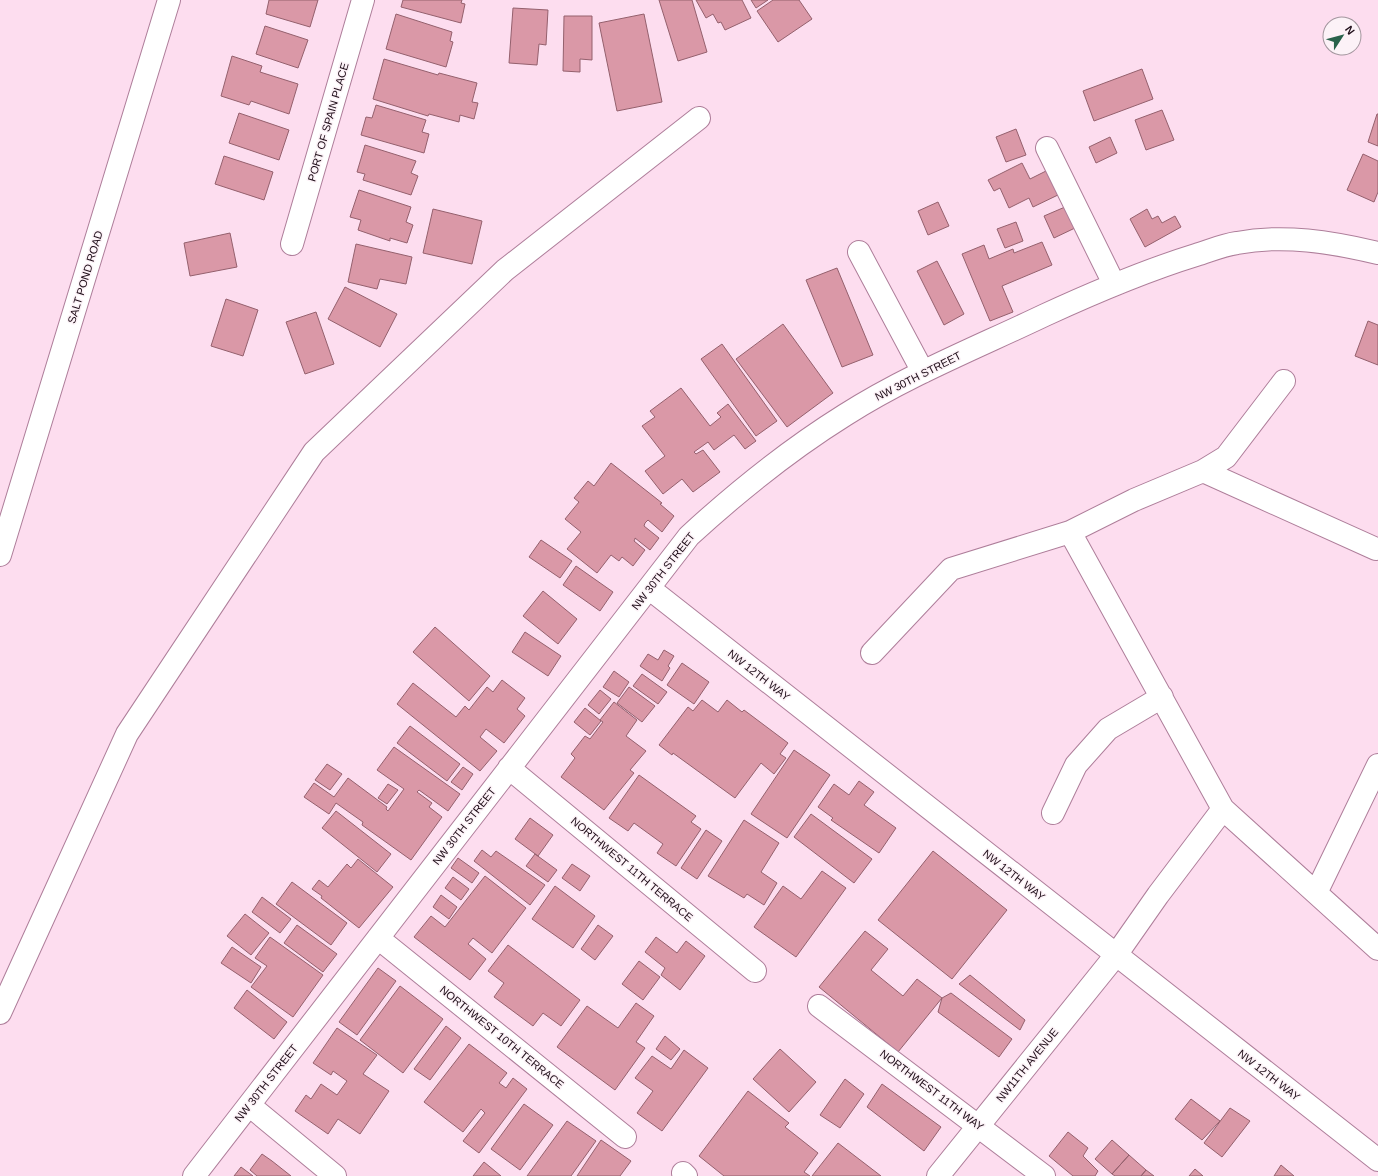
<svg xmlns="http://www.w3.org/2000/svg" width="1378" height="1176" viewBox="0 0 1378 1176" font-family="Helvetica,sans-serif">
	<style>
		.building { fill: #da98a7; stroke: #94606d }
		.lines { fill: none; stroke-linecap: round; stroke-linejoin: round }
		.street-casing { stroke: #ae7e9a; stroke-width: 24 }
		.secondary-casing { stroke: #ae7e9a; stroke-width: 24 }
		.street { stroke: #fff; stroke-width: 22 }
		.secondary { stroke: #fff; stroke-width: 22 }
		.labels { text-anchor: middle; stroke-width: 3; stroke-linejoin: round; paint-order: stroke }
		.street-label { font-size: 11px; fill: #1e0d18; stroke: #fcf2f7 }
	</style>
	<rect width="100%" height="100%" fill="#fdddef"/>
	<!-- building -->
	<path class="building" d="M269,0H318L310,27L266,14Z
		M403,0H462L461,3L465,4L461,23L401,7Z
		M659,0H692L707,52L678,61Z
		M696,0H742L751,18L725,30L721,22L718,23L713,14L706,18Z
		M751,0H768L756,8Z
		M773,0H799L812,19L778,42L757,11Z
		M513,8L548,10L546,45L539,44L537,65L509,63Z
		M396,14L452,32L450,41L453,42L446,67L386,49Z
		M644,14L662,102L617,111L599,23Z
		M564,16H592V60L580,59V72L563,71Z
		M265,26L308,40L298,68L256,54Z
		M232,56L262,66L260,72L298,84L289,114L251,101L249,105L221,96Z
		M384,59L438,75L439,73L477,83L472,102L478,103L474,119L460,115L459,122L429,114L428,116L373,99Z
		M1142,69L1153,99L1094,121L1083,91Z
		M376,105L426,120L422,132L429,134L424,153L361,135L366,117L372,118Z
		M1162,110L1174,140L1146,150L1135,120Z
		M239,113L289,130L279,160L229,143Z
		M1377,114H1378V146L1368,142Z
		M1016,129L1026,155L1006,162L996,137Z
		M1110,137L1117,153L1096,163L1089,147Z
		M365,145L416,161L411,173L418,176L411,195L363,180L365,174L357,172Z
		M1363,154L1378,161V192L1374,202L1347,190Z
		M224,156L273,172L264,200L215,184Z
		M1022,163L1030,179L1048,170L1060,194L1033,207L1029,198L1009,208L1000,188L994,191L988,180Z
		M359,190L411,207L406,222L413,225L407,243L390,238V241L358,230L361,220L350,217Z
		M938,202L949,226L928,235L918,211Z
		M1065,207L1075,228L1054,238L1044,216Z
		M433,209L482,221L472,264L423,253Z
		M1147,209L1152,219L1158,216L1162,223L1175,216L1181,227L1145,247L1130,219Z
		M1016,222L1023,241L1005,248L997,229Z
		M230,233L237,267L190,276L184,243Z
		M1042,242L1052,265L1002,286L1013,312L990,321L962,254L984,245L989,259L1013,249L1014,253Z
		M356,244L412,257L406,284L380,279L377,289L348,282Z
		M937,261L964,314L944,325L917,271Z
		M837,268L873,355L842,367L806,280Z
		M345,287L397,314L380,347L328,319Z
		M226,299L258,310L243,356L211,346Z
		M316,312L334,364L305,374L286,322Z
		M1368,321L1378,325V365L1355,356Z
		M783,324L833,393L787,427L736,359Z
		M722,344L777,421L756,436L701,359Z
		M681,388L710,426L721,417L717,413L728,404L756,441L745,449L734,435L714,450L708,442L694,452L696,454L703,450L720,472L693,492L682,479L663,494L645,471L665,456L642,426L655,417L650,411Z
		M611,463L662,503L660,504L674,516L662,532L648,520L645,523L644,526L659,538L650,550L635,538V539L634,541L645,550L633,566L622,557L619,561L611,555L597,573L567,549L581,532L565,519L579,502L574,498L588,481L594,486Z
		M541,540L572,561L560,578L529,557Z
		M576,566L613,592L600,611L563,585Z
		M543,591L577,619L558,644L523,616Z
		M435,627L490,676L469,701L413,652Z
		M525,632L561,656L548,676L512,652Z
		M664,650L674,656L668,666L670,668L662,681L640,666L648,654L658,660Z
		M682,663L709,682L694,704L667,685Z
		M614,671L629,682L619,697L603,687Z
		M642,674L667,692L658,704L633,686Z
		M502,680L525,698L517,709L525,716L504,743L486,729L480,737L497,751L480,771L397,704L413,683L456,717L465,706L469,710L487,687L493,692Z
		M629,687L655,706L642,722L617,703Z
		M600,690L611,699L599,714L588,705Z
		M702,700L718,712L727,700L742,712L744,710L788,743L780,754L786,758L774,774L761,763L735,798L673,753L672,755L659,745L688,707L693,711Z
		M614,702L637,720L626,736L646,751L630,770L634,773L604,810L561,777L575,758L571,754L585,736L590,739L603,722L600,720Z
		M585,708L601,721L590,735L574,722Z
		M410,726L460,764L447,781L397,743Z
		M394,747L460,794L448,811L419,790L417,792L432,803L429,807L442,817L411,860L362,825L363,822L336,803L329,814L304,797L314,783L334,797L348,778L387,807L386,809L388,811L404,789L377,770Z
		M794,750L830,775L787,838L751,814Z
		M327,764L342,774L330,790L315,780Z
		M463,767L473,774L462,790L451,782Z
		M639,775L696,816L691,822L701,829L676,866L657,853L663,844L634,823L628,831L609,818Z
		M859,781L874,792L864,805L896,828L879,853L831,820L833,818L818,807L834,784L849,795Z
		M388,784L398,790L387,804L378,798Z
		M336,811L391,854L377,872L322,828Z
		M811,814L872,859L854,883L794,837Z
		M530,818L553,835L538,856L515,839Z
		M744,820L779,843L761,872L777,883L764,905L747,894L744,898L708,876Z
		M706,830L722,841L697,879L681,868Z
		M482,850L491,857L496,851L545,885L530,905L474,861Z
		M933,851L1007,910L952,979L878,920Z
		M535,854L557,870L548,882L526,866Z
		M458,858L479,873L472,883L451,868Z
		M358,859L393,887L359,928L321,898L322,896L312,889L319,880L328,887L347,864L351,868Z
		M572,864L590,876L580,891L562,878Z
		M822,871L846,888L796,957L754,927L783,886L801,899Z
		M485,876L526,908L492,953L473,938L468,944L486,959L470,980L414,937L431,916L445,927Z
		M453,877L469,889L461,900L445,888Z
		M292,882L347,923L331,945L276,904Z
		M555,886L595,916L573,948L532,919Z
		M441,895L457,907L449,919L433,907Z
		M262,897L291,919L280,933L252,912Z
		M245,914L269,933L251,955L227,936Z
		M297,925L337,954L323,972L284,943Z
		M598,925L613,936L595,960L581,949Z
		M865,931L888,949L871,970L903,996L917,979L942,998L898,1052L819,987Z
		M270,937L323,975L293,1017L251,987L267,966L255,958Z
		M656,937L677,953L686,941L705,956L680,990L661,975L665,968L645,952Z
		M508,945L580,1000L561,1026L543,1013L533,1026L494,997L504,983L488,971Z
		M232,947L261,967L251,983L221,963Z
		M639,961L660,977L643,1000L622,984Z
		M378,968L396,981L357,1035L339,1022Z
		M970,975L1025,1020L1020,1030L959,984Z
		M400,986L443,1019L403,1073L360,1040Z
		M247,990L287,1022L274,1039L234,1008Z
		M951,993L1012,1039L999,1057L938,1012L942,998Z
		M636,1003L654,1016L636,1042L645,1048L615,1090L557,1047L587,1006L618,1028Z
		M446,1026L461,1038L430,1080L414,1069Z
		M337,1028L377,1055L363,1074L389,1091L360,1134L338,1119L328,1134L295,1111L306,1095L311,1099L321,1084L337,1095L347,1081L333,1071L331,1075L313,1063Z
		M665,1036L680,1049L671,1060L656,1049Z
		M469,1044L507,1073L499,1083L506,1088L513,1078L527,1089L479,1153L463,1141L485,1113L481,1109L463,1132L424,1102Z
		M780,1049L816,1082L789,1112L753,1079Z
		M684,1050L708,1068L662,1131L637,1113L653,1091L635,1078L652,1056L671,1069Z
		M845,1079L864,1094L840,1128L820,1115Z
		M882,1084L941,1127L924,1151L867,1107Z
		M748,1091L789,1123L785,1127L818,1153L804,1172L810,1176H724L699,1156Z
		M1191,1099L1220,1121L1202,1140L1175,1119Z
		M524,1104L553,1125L520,1170L491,1149Z
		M1230,1108L1250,1121L1222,1157L1204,1143Z
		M567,1121L596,1141L571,1176H527Z
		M1068,1132L1088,1148L1083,1156L1098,1171L1095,1176H1073L1049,1156Z
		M601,1140L631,1161L620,1176H577Z
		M1112,1140L1129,1155L1112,1174L1095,1159Z
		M838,1143L881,1176H812Z
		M262,1154L272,1161L291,1176H257L250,1170Z
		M1129,1155L1146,1170L1141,1176H1115L1112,1174Z
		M484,1162L501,1176H473Z
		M1281,1165L1294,1176H1274Z
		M241,1167L253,1176H234Z
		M1195,1169L1203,1176H1189Z
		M1146,1170L1154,1176H1141Z"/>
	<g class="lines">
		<!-- street casing -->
		<g class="street-casing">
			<path id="street" d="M1047,148L1114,284
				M292,244L363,0
				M859,252L923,372
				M1203,471L1376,549
				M1070,532L1223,809L1378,949
				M650,589L1378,1160
				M872,653L951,569L1070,532L1134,500L1203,471L1226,457L1284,381
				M509,768L755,971
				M1053,813L1076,765L1108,729L1162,697
				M1316,893L1378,765
				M378,938L625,1137
				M819,1006L1044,1176
				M0,1013L127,734L314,452L505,270L699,118
				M249,1105L335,1176
				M683,1173L686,1176
				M194,1176L689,536C738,491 789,450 845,415C908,375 978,347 1045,315C1095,292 1144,271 1196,255C1209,251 1223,245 1237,243C1284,234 1331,242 1378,253
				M938,1176L1116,955L1158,895L1223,809"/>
		</g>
		<!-- secondary casing -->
		<g class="secondary-casing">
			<path id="secondary" d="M0,555L169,0"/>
		</g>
		<!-- street -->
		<use href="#street" class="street"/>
		<!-- secondary -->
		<use href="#secondary" class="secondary"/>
	</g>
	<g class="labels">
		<!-- street labels -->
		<g class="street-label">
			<text transform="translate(328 122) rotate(-74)" y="4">PORT OF SPAIN PLACE</text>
			<text transform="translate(85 277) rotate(-73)" y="4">SALT POND ROAD</text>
			<text transform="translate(918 376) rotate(-27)" y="4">NW 30TH STREET</text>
			<text transform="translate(663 571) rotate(-52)" y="4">NW 30TH STREET</text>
			<text transform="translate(759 675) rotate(38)" y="4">NW 12TH WAY</text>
			<text transform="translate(464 826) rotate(-52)" y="4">NW 30TH STREET</text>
			<text transform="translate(632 869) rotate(40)" y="4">NORTHWEST 11TH TERRACE</text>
			<text transform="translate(1014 875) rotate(38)" y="4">NW 12TH WAY</text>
			<text transform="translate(502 1037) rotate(39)" y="4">NORTHWEST 10TH TERRACE</text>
			<text transform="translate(1027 1065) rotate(-51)" y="4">NW11TH AVENUE</text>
			<text transform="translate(1269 1075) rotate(38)" y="4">NW 12TH WAY</text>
			<text transform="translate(266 1083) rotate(-52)" y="4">NW 30TH STREET</text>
			<text transform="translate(932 1090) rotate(37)" y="4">NORTHWEST 11TH WAY</text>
		</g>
	</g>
	<!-- north arrow -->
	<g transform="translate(1342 36) rotate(54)"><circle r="19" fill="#fcf2f7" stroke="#a3969e"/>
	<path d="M0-3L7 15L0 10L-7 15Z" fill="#29624b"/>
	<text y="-6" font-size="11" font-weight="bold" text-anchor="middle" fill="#1e0d18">N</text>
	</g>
</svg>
